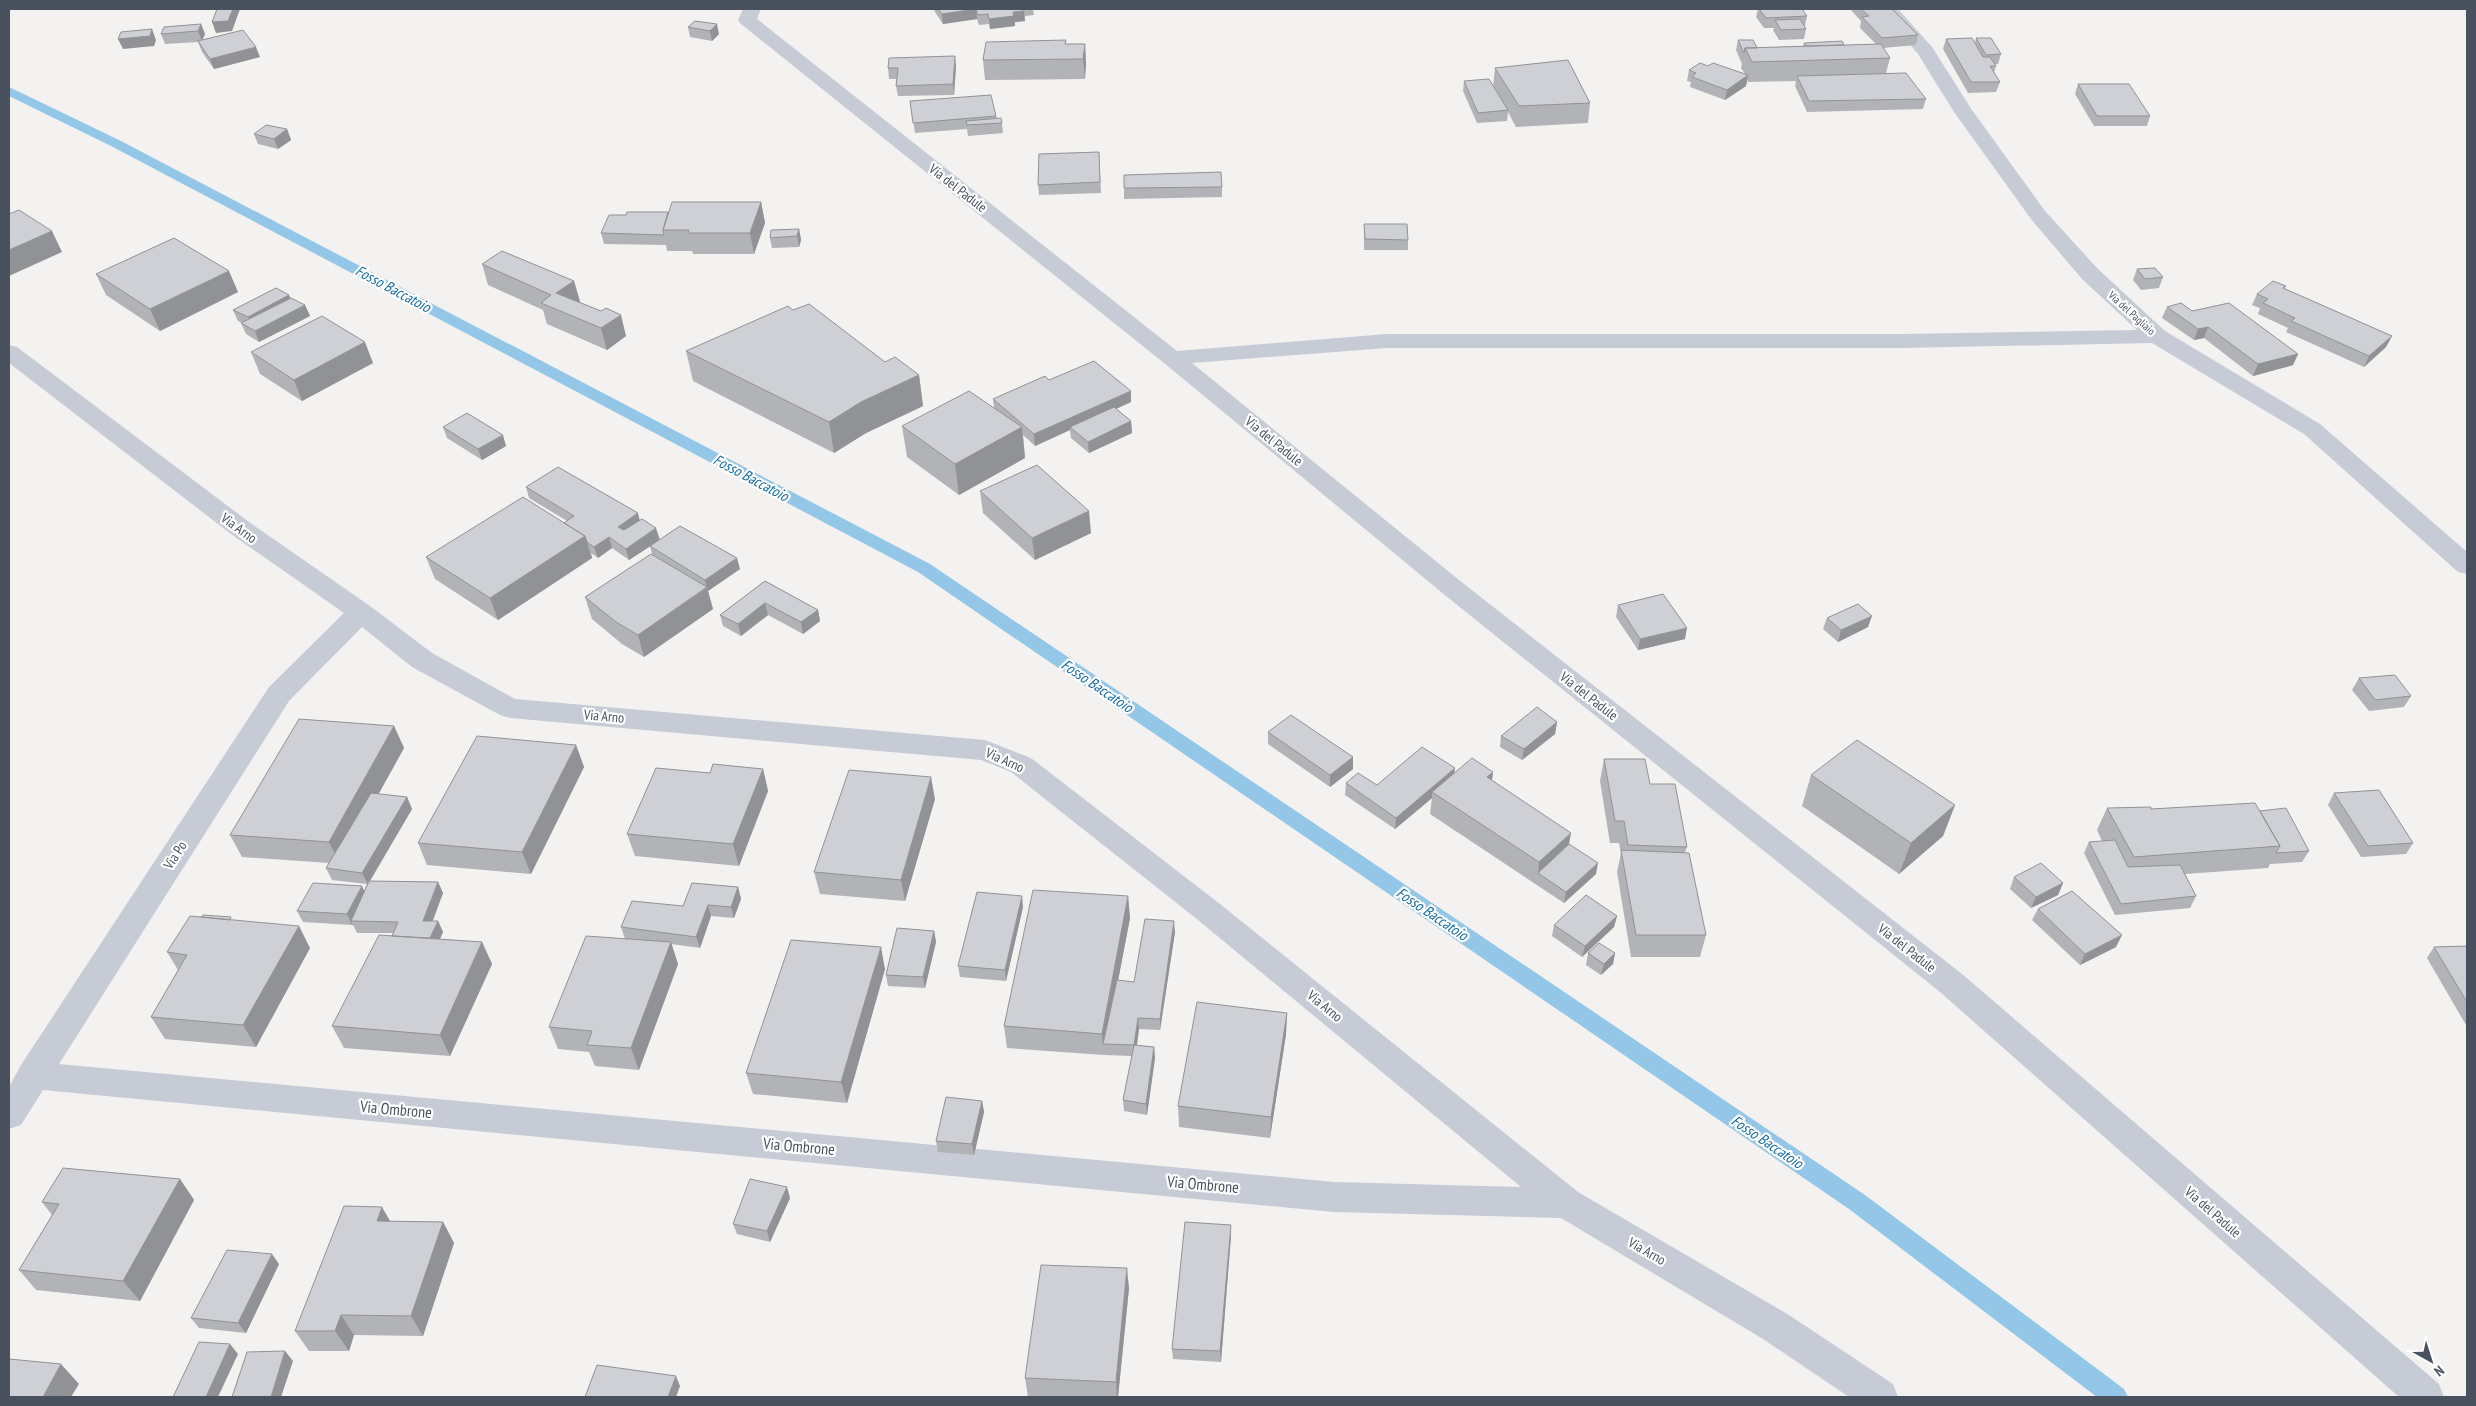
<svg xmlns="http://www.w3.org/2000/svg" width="2476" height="1406" viewBox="0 0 2476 1406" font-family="'PT Sans Narrow',sans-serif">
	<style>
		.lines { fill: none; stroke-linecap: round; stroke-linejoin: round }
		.stream { fill: #94c6e7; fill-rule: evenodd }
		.minor { fill: #c6cbd5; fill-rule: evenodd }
		.wall { fill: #b2b3b7 }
		.shaded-wall { fill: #919295 }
		.building { fill: #cfd0d5; stroke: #919295 }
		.labels { text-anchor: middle; stroke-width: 4.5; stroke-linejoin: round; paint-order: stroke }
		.far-street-label { font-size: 11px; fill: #4a515e; stroke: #fff }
		.street-label { font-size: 14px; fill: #4a515e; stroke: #fff }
		.water-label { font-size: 15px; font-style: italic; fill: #166da5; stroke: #fff }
		.near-street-label { font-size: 16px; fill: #4a515e; stroke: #fff }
	</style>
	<rect width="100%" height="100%" fill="#f3f2f1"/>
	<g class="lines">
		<!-- stream -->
		<path class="stream" d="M9,87L119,140L930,564L1865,1195L2124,1389L2128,1397H2097L1849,1209L918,572L111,146L9,96Z"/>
		<!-- minor -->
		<path class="minor" d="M743,9H761L757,19L1177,351L1387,334H1902L2137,330L2082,279L2031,219L1954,112L1918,54L1880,9H1898L1932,47L1972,110L2045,211L2098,269L2165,331L2320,424L2467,552V574L2458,572L2304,434L2152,343L1902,348H1387L1192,363L1464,584L1962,974L2439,1384L2444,1397H2399L1940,992L1446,596L1164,363L741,24L738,20Z
			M9,345L17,347L249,522L370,606L432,653L515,699L985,740L1031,758L1220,904L1578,1192L1789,1315L1893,1384L1898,1397H1849L1763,1339L1561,1218L1334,1212L43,1090L21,1125L9,1129V1087L21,1065L269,687L344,613L231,534L9,363ZM362,627L412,667L500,715L510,718L981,760L1011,772L1198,920L1521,1187L1334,1182L59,1064L289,701Z"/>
	</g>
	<!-- wall -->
	<path class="wall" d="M934,9H1033L1034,15L1025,16V21L1015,22V26L990,29L989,24L979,25L977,19L943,24L935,12Z
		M1758,9H1802L1807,16L1805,26H1804L1806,29L1804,39L1779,40L1773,30L1774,28H1764L1756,17Z
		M1850,9H1892L1918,35L1916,45L1883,48L1890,58L1886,73L1926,99L1923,109L1807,112L1795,86L1796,81L1748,82L1747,79L1746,86L1725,100L1690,87L1691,82L1687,81L1689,70L1708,66L1745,74L1741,68L1742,64L1736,50L1738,40L1757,48L1803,46L1804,43L1844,45L1876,44L1860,28L1861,21Z
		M695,21L719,34L712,41L690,37L688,27Z
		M201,24L205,34L202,40L260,57L214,69L202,52L198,42L165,44L161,34Z
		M1976,38L2001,54L1998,64H1995L1996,66L1994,73L2000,82L1996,92L1968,93L1943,49L1946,39L1975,43Z
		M1066,40V44H1085L1086,64L1085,79L985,80L983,60Z
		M956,66L954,95L898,96L896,86L897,79H889L888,68Z
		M1495,68L1590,103L1588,123L1516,127L1508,112L1507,121L1477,123L1463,91L1464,81L1493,87Z
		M2078,84L2150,116L2147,126H2094L2075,94Z
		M910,101L996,116L997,118L1002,123L1003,133L968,136L967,129L915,133Z
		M287,129L291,140L278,149L258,144L254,134Z
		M1099,152L1101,193L1039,195L1038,185Z
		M1222,187V197L1124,199V188Z
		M761,202L765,223L754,254H693L692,251H667L666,245L604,244L601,233L626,215L668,212Z
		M1364,224L1408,240V250H1364Z
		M799,229L801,240L799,247L772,248L770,238Z
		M482,264L574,281L580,302H579L601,311L626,336L607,350L547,324L543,310L488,285Z
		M2137,269L2163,277L2159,288L2141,290L2133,280Z
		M96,274L238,292L160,331L106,295Z
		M2286,286L2284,289L2392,336L2386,347L2364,367L2286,332L2288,328L2258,314L2260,308L2252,305L2257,294Z
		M290,298L305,305L310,316L259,342L246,334L241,323H242L238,321L233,310Z
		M2167,307L2192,311L2298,354L2293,365L2253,376L2204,338L2194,340L2162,318Z
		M793,310L885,362L919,375L923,406L866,433L834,453L693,381L686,351Z
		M251,352L373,363L302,401L260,374Z
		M1049,380L1131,402L1116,409L1131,421L1132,433L1089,453L1071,438L1070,430L1035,446L1023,435L1025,458L959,495L907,457L902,426L994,408L993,399Z
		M443,427L506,446L482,460L447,438Z
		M526,487L640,520L659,540L740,569L708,591L713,609L644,657L622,644L592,619L585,597L652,554L650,546L629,560L612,548L598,558L591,553L592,558L498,620L435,579L426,557L564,523L567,521L529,498Z
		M980,491L1091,533L1035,560L983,513Z
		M765,581L818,610L820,621L803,634L768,615L741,636L723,626L720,615Z
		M1618,605L1685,639L1638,650L1616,617Z
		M1827,618L1868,627L1838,642L1823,629Z
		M2359,678L2411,696L2404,707L2369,711L2352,690Z
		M1557,722L1555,734L1522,760L1500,747L1501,736Z
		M394,726L404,748L378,794L407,797L412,809L370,881L438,882L443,893L433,921H438L443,932L440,939L482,942L492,964L450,1056L344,1048L332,1026L393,933H357L353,925H352L303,922L297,911L364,891L367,884L332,880L326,868L329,863L242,857L230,835Z
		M1268,732L1353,757V769L1330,787L1268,744Z
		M576,745L584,767L531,874L427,865L418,843Z
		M1604,759L1650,784L1687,847L1685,852L1706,935L1700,957H1631L1617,872L1621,853L1619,843H1610L1600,781Z
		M1455,768L1454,774L1493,772L1492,781L1569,844L1596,874L1564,903L1430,814L1432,798L1395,829L1345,795L1346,783L1377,785Z
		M763,769L768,791L739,866L635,856L627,834L710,773Z
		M1811,775L1955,805L1943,836L1899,874L1802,806Z
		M2334,793L2413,843L2406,854L2361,857L2328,805Z
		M935,799L905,901L820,894L814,872Z
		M2107,808L2260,811L2309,851L2302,862L2270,864L2268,868L2185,874L2196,896L2190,908L2115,915L2084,853L2089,842L2102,841L2097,830Z
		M2014,877L2063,883L2058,895L2031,908L2010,889Z
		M738,887L741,899L734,918L711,916L700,948L671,944L678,964L639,1070L595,1066L589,1052L558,1049L549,1027L633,939H625L621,927Z
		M1128,896L1130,918L1118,980L1134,982L1175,932L1160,1030L1139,1029L1137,1046L1154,1047L1155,1058L1147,1115L1124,1111L1123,1100L1132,1056L1104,1055L1007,1048L1004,1026Z
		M1023,907L1006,981L960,977L958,966Z
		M2038,909L2116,947L2080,965L2032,920Z
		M1617,916L1614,927L1582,957L1552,936L1554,925Z
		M233,920L310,948L256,1047L165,1039L151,1017L178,970L167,952Z
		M934,931L936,942L925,988L888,986L886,975Z
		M2467,946V1025H2466L2427,958L2434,947Z
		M1588,953H1615L1613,964L1601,975L1586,965Z
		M885,969L847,1103L753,1094L746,1073Z
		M1287,1013L1286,1034L1270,1138L1179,1127L1178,1106Z
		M982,1101L984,1112L974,1155L938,1152L936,1141Z
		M180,1179L194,1200L140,1301L36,1290L19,1270L52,1215L42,1202Z
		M790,1198L770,1242L737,1234L733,1224Z
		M390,1221L443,1222L454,1243L423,1336L354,1335L349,1351H309L295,1331Z
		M1231,1236L1221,1362L1173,1359L1172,1349Z
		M279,1264L246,1333L199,1328L191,1318Z
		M1129,1288L1118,1397H1028L1025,1378Z"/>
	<!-- shaded-wall -->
	<path class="shaded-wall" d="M233,9H240L232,31L216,33L212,22Z
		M976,9L977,19L943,24L942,14Z
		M1024,11L1025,21L1015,22V26L990,29L989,19L1013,12Z
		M201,24L205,34L202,41L198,31Z
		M717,24L719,34L712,41L710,31Z
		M152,29L156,40L154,46L123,49L118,39Z
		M1085,44L1086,64L1085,79L1083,59Z
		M256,47L260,57L214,69L210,59Z
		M955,56L956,66L954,95L953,84Z
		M1748,75L1746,86L1725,100L1727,90Z
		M287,129L291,140L278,149L274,139Z
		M761,202L765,223L754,254L750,233Z
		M799,229L801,240L799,247L797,236Z
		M52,231L62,252L9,276V250Z
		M229,271L238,292L160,331L150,309Z
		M574,281L580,302L565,313L556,293Z
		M289,295L294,306L252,328L248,317Z
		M305,305L310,316L259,342L255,331Z
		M621,315L626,336L607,350L601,328Z
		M2208,327L2204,338L2194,340L2198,329Z
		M2392,336L2386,347L2364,367L2369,356Z
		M365,342L373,363L302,401L294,380Z
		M2298,354L2293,365L2253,376L2258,364Z
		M919,375L923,406L866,433L834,453L829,422L861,402Z
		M1131,391V402L1072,429L1070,427V430L1035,446L1034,434Z
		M1131,421L1132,433L1089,453L1088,442Z
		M1022,427L1025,458L959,495L955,464Z
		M503,435L506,446L482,460L478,449Z
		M1089,511L1091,533L1035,560L1032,538Z
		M638,513L641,525L621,538L618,527Z
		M656,528L660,540L629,560L626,549Z
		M585,536L592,558L498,620L490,598Z
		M609,537L612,548L598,558L594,547Z
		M737,558L740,569L708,591L713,609L644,657L638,635L707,588L705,580Z
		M765,603L768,615L741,636L738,624Z
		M818,610L820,621L803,634L801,622Z
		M1872,616L1868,627L1838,642L1841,630Z
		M1687,628L1685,639L1638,650L1640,639Z
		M1557,722L1555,734L1522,760L1524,749Z
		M394,726L404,748L340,864L329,842Z
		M576,745L584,767L531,874L522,852Z
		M1353,757V769L1330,787V775Z
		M1455,768L1453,780L1432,792V798L1395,829L1396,818Z
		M763,769L768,791L739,866L733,844Z
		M1493,772L1490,794L1487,777Z
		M931,777L935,799L905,901L901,880Z
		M407,797L412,809L368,884L362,873Z
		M1955,805L1943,836L1899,874L1911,843Z
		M1571,833L1567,855L1538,873L1539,862Z
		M1598,863L1596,874L1564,903L1566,892Z
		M438,882L443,893L428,932L423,921Z
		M2063,883L2058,895L2031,908L2036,897Z
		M362,886L367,897L351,921L353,925H352L347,914Z
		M738,887L741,899L734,918L731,907Z
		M1022,896L1023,907L1006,981L1005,970Z
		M1128,896L1130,918L1106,1044H1103L1102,1034Z
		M708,905L711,916L700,948L696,937Z
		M1617,916L1614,927L1582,957L1585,946Z
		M438,921L443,932L433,954L428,943Z
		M1174,921L1175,932L1160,1030V1019Z
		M299,926L310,948L256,1047L243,1025Z
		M934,931L936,942L925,988L923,977Z
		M2122,935L2116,947L2080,965L2085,954Z
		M482,942L492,964L450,1056L440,1035Z
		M671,942L678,964L639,1070L631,1048Z
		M881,947L885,969L847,1103L841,1082Z
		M1615,953L1613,964L1601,975L1604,964Z
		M1287,1013L1286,1034L1270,1138L1271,1117Z
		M1138,1018L1139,1029L1135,1057L1134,1045Z
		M1154,1047L1155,1058L1147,1115L1146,1104Z
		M982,1101L984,1112L974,1155L972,1144Z
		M180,1179L194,1200L140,1301L123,1281Z
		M787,1187L790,1198L770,1242L767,1231Z
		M382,1207L394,1228L377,1221Z
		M443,1222L454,1243L423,1336L411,1316Z
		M1231,1225V1236L1221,1362L1220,1351Z
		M272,1254L279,1264L246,1333L238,1323Z
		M1127,1268L1129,1288L1118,1397H1117L1116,1382Z
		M341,1315L354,1335L349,1351L335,1331Z
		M230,1344L238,1354L218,1397H206Z
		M285,1351L293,1361L281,1397H271Z
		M61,1364L79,1384L71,1397H43Z
		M676,1376L680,1386L676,1397H668Z"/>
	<!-- building -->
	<path class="building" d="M217,9H233L228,21L212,22Z
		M938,9H1023L1024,11L1013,12L1014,16L989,19L988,14L978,15L976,9L942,14Z
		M1759,9H1802L1807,16L1766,18Z
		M1861,9H1892L1918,35L1882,38L1862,17L1869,16Z
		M1800,19L1806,29L1781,30L1775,20Z
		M695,21L717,24L710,31L688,27Z
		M201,24L198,31L161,34L164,27Z
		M152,29L150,36L118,39L121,32Z
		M243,30L256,47L210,59L198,41Z
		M1972,38L1983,57H1990L1996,66H1990L2000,82H1971L1946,39Z
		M1976,38H1991L2001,54L1986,55Z
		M1066,40L1065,44H1085L1083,59L983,60L986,42Z
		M1738,40H1753L1757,48H1745L1744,53Z
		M1842,41L1844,45L1806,46L1804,43Z
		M1881,44L1890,58L1752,62L1745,48Z
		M955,56L953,84L896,86L898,68H888L889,58Z
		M1568,60L1590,103L1519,106L1495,68Z
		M1700,63L1708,66L1713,63L1748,75L1727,90L1692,77L1696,73L1689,70Z
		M1906,73L1926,99L1809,101L1797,76Z
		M1489,79L1508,110L1478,113L1464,81Z
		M2078,84H2129L2150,116H2097Z
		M991,95L996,116L913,123L910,101Z
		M1001,118L1002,123L967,125L966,121Z
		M266,125L287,129L274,139L254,134Z
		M1099,152L1100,182L1038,185L1039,154Z
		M1221,172L1222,187L1124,188V175Z
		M672,202H761L750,233H688L689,230H663Z
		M19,210L52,231L9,250V214Z
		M627,212H668L663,230L664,235L601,233L609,215H626Z
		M1364,224H1407L1408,240L1365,239Z
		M799,229L797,236L770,238L771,230Z
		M174,238L229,271L150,309L96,274Z
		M502,251L574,281L556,293L601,311L606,308L621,315L601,328L541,303L551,295L482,264Z
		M2155,268L2163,277L2145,279L2137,269Z
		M2273,281L2286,286L2283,288L2392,336L2369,356L2291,321L2295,318L2263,303L2268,299L2257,294Z
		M276,288L289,295L248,317L233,310Z
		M291,298L305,305L255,331L241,323Z
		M2181,303L2192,311L2229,303L2298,354L2258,364L2208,327L2198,329L2167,307Z
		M809,304L885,362L895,357L919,375L861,402L829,422L686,351L788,306L793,310Z
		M322,316L365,342L294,380L251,352Z
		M1094,361L1131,391L1034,434L993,399L1045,376L1049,380Z
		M969,391L1022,427L955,464L902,426Z
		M1114,407L1131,421L1088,442L1070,427Z
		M467,413L503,435L478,449L443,427Z
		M1037,465L1089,511L1032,538L980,491Z
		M558,467L638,513L618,527L624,530L642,519L656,528L626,549L609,537L594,547L587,542L585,536L564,523L574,516L526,487Z
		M523,497L585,536L490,598L426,557Z
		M680,526L737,558L705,580L650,546Z
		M651,554L707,587L638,635L616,622L585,597Z
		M765,581L818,610L801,622L765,603L738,624L720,615Z
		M1663,594L1687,628L1640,639L1618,605Z
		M1858,604L1872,616L1841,630L1827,618Z
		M2395,675L2411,696L2375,700L2359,678Z
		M1537,707L1557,722L1524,749L1501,736Z
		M1291,715L1353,757L1330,775L1268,732Z
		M299,719L394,726L329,842L230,835Z
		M477,736L576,745L522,852L418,843Z
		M1857,740L1955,805L1911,843L1811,775Z
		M1422,747L1455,768L1396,818L1346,783L1358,773L1377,785Z
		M1472,758L1493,772L1487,777L1571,833L1539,862L1432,792Z
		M1604,759H1645L1650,784H1675L1687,847L1628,845L1624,821H1615Z
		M713,764L763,769L733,844L627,834L656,768L710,773Z
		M849,770L931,777L901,880L814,872Z
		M2379,790L2413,843L2368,846L2334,793Z
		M371,793L407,797L362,873L326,868Z
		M2255,803L2280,846L2134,857L2107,808L2151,807V809Z
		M2286,808L2309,851L2276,853L2280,846L2260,811Z
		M2115,840L2128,867L2180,865L2196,896L2121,904L2089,842Z
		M1569,844L1598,863L1566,892L1538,873Z
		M1621,850L1689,853L1706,935H1636Z
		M2041,863L2063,883L2036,897L2014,877Z
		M369,881L438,882L423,921H438L430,938L392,936L398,922L351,921Z
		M313,883L362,886L347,914L297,911Z
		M692,883L738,887L731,907L708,905L696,937L621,927L632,901L683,906Z
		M1033,890L1128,896L1102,1034L1004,1026Z
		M2072,891L2122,935L2085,954L2038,909Z
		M977,892L1022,896L1005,970L958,966Z
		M1586,895L1617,916L1585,946L1554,925Z
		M203,915L231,917L230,920L201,917Z
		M190,916L299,926L243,1025L151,1017L187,955L167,952Z
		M1145,919L1174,921L1160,1019L1138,1018L1134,1045L1103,1044L1117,980L1134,982Z
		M897,928L934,931L923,977L886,975Z
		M379,935L482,942L440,1035L332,1026Z
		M586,936L671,942L631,1048L587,1045L592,1031L549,1027Z
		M791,940L881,947L841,1082L746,1073Z
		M1599,943L1615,953L1604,964L1588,953Z
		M2467,946V1002L2434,947Z
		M1197,1002L1287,1013L1271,1117L1178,1106Z
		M1134,1045L1154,1047L1146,1104L1123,1100Z
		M946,1097L982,1101L972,1144L936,1141Z
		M63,1168L180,1179L123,1281L19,1270L59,1204L42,1202Z
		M750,1179L787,1187L767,1231L733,1224Z
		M344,1206L382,1207L377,1221L443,1222L411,1316L341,1315L335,1331H295Z
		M1185,1222L1231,1225L1220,1351L1172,1349Z
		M227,1250L272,1254L238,1323L191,1318Z
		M1041,1265L1127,1268L1116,1382L1025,1378Z
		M199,1342L230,1344L206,1397H173Z
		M285,1351L271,1397H232L247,1352Z
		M9,1359L61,1364L43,1397H9Z
		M597,1365L676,1376L668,1397H585Z"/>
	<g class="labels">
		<!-- far-street labels -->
		<g class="far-street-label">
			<text transform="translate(2132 313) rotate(42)" y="4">Via del Pagliaio</text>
		</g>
		<!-- street labels -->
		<g class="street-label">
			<text transform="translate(958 188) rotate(38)" y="5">Via del Padule</text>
			<text transform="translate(1274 441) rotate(39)" y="5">Via del Padule</text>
			<text transform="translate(239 528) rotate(36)" y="5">Via Arno</text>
			<text transform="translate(1589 696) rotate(38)" y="5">Via del Padule</text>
			<text transform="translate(604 716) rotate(5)" y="5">Via Arno</text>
			<text transform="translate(1005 760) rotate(24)" y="5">Via Arno</text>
			<text transform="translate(175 855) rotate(-57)" y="5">Via Po</text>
			<text transform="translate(1907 948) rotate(38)" y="5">Via del Padule</text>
			<text transform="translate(1325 1006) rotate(39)" y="5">Via Arno</text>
			<text transform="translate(2213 1212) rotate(41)" y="5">Via del Padule</text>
			<text transform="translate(1647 1251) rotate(30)" y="5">Via Arno</text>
		</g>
		<!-- water labels -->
		<g class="water-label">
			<text transform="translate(393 289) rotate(28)" y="5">Fosso Baccatoio</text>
			<text transform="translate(751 478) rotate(28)" y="5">Fosso Baccatoio</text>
			<text transform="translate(1097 686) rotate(34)" y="5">Fosso Baccatoio</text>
			<text transform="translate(1432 914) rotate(34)" y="5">Fosso Baccatoio</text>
			<text transform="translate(1767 1142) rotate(34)" y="5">Fosso Baccatoio</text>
		</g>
		<!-- near-street labels -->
		<g class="near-street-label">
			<text transform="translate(396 1109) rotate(5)" y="6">Via Ombrone</text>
			<text transform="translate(799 1146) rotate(5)" y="6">Via Ombrone</text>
			<text transform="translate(1203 1184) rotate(5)" y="6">Via Ombrone</text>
		</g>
	</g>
	<!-- border -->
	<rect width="2476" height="1406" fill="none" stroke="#4a515e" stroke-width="20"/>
	<!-- north arrow -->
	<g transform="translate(2431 1361) rotate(141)" stroke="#ffffff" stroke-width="4" paint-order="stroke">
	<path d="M0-4L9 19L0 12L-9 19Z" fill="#4a515e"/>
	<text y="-8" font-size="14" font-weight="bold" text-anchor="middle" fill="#4a515e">N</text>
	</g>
</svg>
